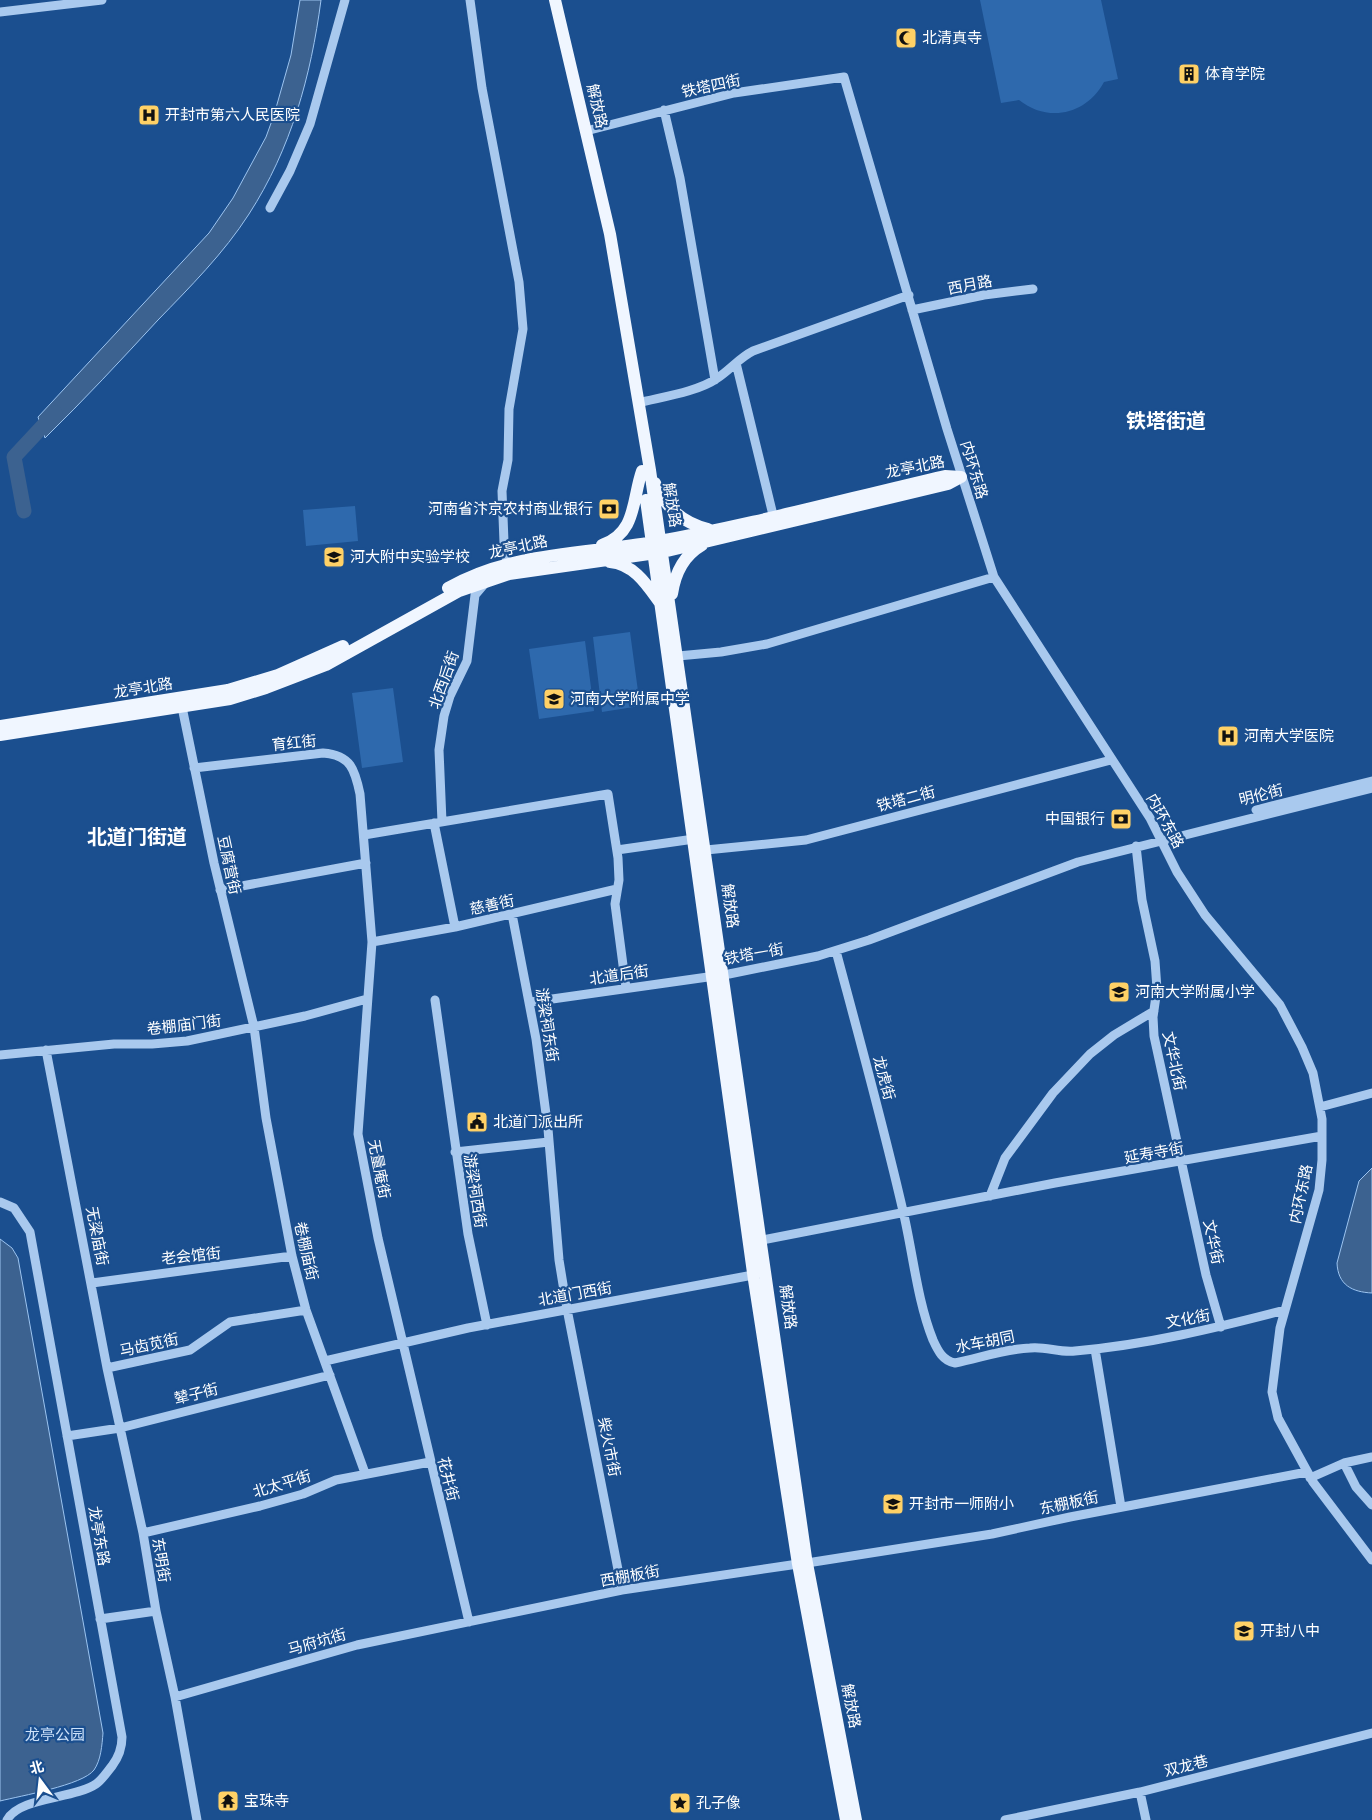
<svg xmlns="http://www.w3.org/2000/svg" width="1372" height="1820" viewBox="0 0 1372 1820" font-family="Poppins,'Noto Sans SC',sans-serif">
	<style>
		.green { fill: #2e69ad }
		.water { fill: #3c6290; stroke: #9cc4f0 }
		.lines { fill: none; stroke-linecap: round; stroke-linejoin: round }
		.river { stroke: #3c6290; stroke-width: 15 }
		.minor { stroke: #a9c9ee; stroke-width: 9 }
		.major { stroke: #f0f6ff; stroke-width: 12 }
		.labels { text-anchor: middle; stroke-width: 4.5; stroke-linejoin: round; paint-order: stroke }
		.poi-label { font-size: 15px; fill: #fff; stroke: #1b4f8f; text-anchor: start }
		.street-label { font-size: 15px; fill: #fff; stroke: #1b4f8f }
		.park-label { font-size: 15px; fill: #cfe3fa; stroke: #1b4f8f }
		.district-label { font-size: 20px; font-weight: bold; fill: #fff; stroke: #1b4f8f }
	</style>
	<rect width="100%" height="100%" fill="#1b4f8f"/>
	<!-- green -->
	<path class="green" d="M980,0H1101L1118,79L1104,82C1086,115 1048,123 1019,100L1001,103Z
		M355,506L358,541L306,546L303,510Z
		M630,632L640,706L602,712L593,637Z
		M585,641L594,711L539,719L529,649Z
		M393,688L403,762L362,768L352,693Z"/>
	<!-- water -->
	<path class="water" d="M300,0H321C311,76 291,149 249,214C224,253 190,287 158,320C121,360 84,400 45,438L38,417L209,233L233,198L266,137L274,115L291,55Z
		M1372,1168V1293C1352,1292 1338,1285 1337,1263L1359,1181Z
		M0,1239L12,1248L18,1258L103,1733C102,1745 101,1760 94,1770C83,1785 20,1796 0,1801Z"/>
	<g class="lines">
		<!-- river -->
		<path class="river" d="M24,511L14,457L55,413"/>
		<!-- minor -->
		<path class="minor" d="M470,0L482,88L519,282L523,329L509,409L508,460L502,491L504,542L507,564
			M0,12L102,0
			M664,110L680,178L715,380
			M586,131L734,93L844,77L947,429L994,577L1150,818L1177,872L1205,915L1280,1005L1302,1047L1313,1073L1322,1119V1160L1319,1190L1280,1328L1272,1392L1278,1418L1313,1482L1372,1560
			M270,208L290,171L310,124L345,0
			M912,310L984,295L1033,289
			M736,363L773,515
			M638,403C661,397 697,392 716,379C730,370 739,358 753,351L909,295
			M678,656L721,652L767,644L994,577
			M182,707L214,863L254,1027L266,1118L292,1256L306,1310L365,1473
			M194,768L323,753C351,755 355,770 360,794L372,942L358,1134L378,1238L469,1622
			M1256,810L1372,781
			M442,822L439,750L444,716L450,696L467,661L475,595L486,582
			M434,823L455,927
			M364,835L608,794L618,858L619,880L615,904L626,988
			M1136,846L1142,900L1155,961L1157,989L1153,1017L1154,1036L1206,1275L1221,1327
			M617,850L694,839
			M706,850L806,840L1111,760
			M220,890L366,863
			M512,914L536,1039L548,1129L559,1260L567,1309L622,1590
			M372,942L455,927L617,889
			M836,951C859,1037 883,1124 903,1211C913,1253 917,1300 933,1340C938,1351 943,1361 955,1363C980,1358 1004,1349 1030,1348C1045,1346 1060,1353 1075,1351C1146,1345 1216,1328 1285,1310
			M435,1000L468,1234L487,1325
			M531,1002L729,974L818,956L869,940L1078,862L1372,788
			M46,1050L107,1368L143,1533L156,1611L175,1697L197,1820
			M0,1055L114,1044H152L187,1041L305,1016L367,999
			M1320,1107L1372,1093
			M455,1152L549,1142
			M990,1196L1005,1158L1053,1093L1090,1054L1114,1035L1154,1011
			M0,1202L14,1208L30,1232L122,1737C122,1748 118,1758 112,1766C107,1772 102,1780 96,1784C74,1799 19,1797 7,1820
			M762,1240L1055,1183L1322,1136
			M92,1283L292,1256
			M1095,1349L1121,1507
			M325,1361L468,1328L753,1275
			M107,1368L190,1350L230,1322L306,1310
			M67,1436L120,1428L330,1375
			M1344,1463L1356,1487L1372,1505
			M1310,1478L1344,1463L1372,1457
			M143,1533L260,1506L303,1494L336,1480L430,1462
			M807,1563L992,1534L1070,1517L1307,1472
			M100,1619L156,1611
			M175,1697L357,1645L622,1590L798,1564
			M1140,1792L1146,1820
			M1005,1820L1140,1792L1372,1733"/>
		<!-- major -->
		<path class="major" d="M555,0L610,234L650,470L806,1558L856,1820
			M655,483C665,507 683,523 708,529
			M646,500L754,1280L798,1564L846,1820
			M602,545C637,533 632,499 642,471
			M610,562C634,564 647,585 660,603
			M448,588C510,552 585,554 654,542C751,525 849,498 945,476L961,477
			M672,594C675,573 683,556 702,545
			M0,726L228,690L278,675L343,646
			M0,735L230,699L266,688L326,665L459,591L509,574L663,552L948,484L961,477"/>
	</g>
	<!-- icons -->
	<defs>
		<g id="mosque-square" transform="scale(1.125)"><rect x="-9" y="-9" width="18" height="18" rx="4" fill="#ffd166" stroke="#1b4f8f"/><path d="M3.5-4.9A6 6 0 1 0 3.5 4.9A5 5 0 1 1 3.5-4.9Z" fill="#111"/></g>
		<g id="building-square" transform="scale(1.125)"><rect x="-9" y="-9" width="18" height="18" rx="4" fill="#ffd166" stroke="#1b4f8f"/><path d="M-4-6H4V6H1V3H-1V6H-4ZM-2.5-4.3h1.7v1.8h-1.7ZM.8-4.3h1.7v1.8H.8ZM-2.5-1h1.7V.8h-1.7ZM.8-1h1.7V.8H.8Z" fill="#111"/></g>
		<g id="hospital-square" transform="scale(1.125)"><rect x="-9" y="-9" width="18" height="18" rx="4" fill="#ffd166" stroke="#1b4f8f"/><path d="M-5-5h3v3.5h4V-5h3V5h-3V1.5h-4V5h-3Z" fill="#111"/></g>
		<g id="bank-square" transform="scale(1.125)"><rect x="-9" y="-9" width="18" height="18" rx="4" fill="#ffd166" stroke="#1b4f8f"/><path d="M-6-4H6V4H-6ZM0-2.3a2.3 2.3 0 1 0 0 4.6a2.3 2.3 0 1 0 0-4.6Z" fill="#111"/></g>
		<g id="school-square" transform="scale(1.125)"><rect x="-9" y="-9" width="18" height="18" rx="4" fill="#ffd166" stroke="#1b4f8f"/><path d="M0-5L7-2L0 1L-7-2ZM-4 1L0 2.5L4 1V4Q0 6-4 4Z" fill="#111"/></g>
		<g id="civic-square" transform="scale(1.125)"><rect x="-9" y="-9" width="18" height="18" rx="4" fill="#ffd166" stroke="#1b4f8f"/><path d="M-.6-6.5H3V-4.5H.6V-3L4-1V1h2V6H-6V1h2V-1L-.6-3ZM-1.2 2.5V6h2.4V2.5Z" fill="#111"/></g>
		<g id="temple-square" transform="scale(1.125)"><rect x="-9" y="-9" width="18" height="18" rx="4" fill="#ffd166" stroke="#1b4f8f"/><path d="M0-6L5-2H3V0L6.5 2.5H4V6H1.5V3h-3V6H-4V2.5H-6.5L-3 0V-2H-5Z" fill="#111"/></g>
		<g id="sight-square" transform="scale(1.125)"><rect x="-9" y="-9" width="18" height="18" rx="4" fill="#ffd166" stroke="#1b4f8f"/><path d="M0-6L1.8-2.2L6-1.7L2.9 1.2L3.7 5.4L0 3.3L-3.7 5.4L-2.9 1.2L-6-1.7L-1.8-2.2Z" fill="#111"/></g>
	</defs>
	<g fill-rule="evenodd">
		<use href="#mosque-square" x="906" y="38"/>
		<use href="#building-square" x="1189" y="74"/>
		<use href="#hospital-square" x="149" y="115"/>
		<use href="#bank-square" x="609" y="509"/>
		<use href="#school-square" x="334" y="557"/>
		<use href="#school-square" x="554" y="699"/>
		<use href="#hospital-square" x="1228" y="736"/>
		<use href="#bank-square" x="1121" y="819"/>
		<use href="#school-square" x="1119" y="992"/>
		<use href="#civic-square" x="477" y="1122"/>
		<use href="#school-square" x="893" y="1504"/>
		<use href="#school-square" x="1244" y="1631"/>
		<use href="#temple-square" x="228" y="1801"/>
		<use href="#sight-square" x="680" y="1803"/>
	</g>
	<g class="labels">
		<!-- poi labels -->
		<g class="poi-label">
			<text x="922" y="43">北清真寺</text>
			<text x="1205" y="79">体育学院</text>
			<text x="165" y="120">开封市第六人民医院</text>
			<text x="593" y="514" text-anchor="end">河南省汴京农村商业银行</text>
			<text x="350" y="562">河大附中实验学校</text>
			<text x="570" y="704">河南大学附属中学</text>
			<text x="1244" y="741">河南大学医院</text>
			<text x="1105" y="824" text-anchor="end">中国银行</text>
			<text x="1135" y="997">河南大学附属小学</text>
			<text x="493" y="1127">北道门派出所</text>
			<text x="909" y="1509">开封市一师附小</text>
			<text x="1260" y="1636">开封八中</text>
			<text x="244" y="1806">宝珠寺</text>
			<text x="696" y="1808">孔子像</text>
		</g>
		<!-- street labels -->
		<g class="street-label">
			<text transform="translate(711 86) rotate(-12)" y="5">铁塔四街</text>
			<text transform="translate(597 106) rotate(77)" y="5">解放路</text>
			<text transform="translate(970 285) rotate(-11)" y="5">西月路</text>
			<text transform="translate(915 467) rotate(-11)" y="5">龙亭北路</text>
			<text transform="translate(974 470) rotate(73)" y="5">内环东路</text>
			<text transform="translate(672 505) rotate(81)" y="5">解放路</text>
			<text transform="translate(518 547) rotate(-12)" y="5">龙亭北路</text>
			<text transform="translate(444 680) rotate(-70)" y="5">北西后街</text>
			<text transform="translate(143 688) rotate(-9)" y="5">龙亭北路</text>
			<text transform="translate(294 743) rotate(-6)" y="5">育红街</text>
			<text transform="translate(1261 795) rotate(-14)" y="5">明伦街</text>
			<text transform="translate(906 799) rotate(-15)" y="5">铁塔二街</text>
			<text transform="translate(1165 821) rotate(61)" y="5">内环东路</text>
			<text transform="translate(229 865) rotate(78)" y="5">豆腐营街</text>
			<text transform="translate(492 905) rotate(-12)" y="5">慈善街</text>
			<text transform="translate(730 906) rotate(82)" y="5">解放路</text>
			<text transform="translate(754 954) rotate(-10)" y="5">铁塔一街</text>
			<text transform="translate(619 975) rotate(-8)" y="5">北道后街</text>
			<text transform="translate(184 1025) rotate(-7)" y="5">卷棚庙门街</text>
			<text transform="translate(547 1025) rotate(81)" y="5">游梁祠东街</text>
			<text transform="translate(1174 1061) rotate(78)" y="5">文华北街</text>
			<text transform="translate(884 1078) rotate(75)" y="5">龙虎街</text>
			<text transform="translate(1154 1153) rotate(-10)" y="5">延寿寺街</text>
			<text transform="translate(379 1169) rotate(79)" y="5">无量庵街</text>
			<text transform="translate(475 1191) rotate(81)" y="5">游梁祠西街</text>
			<text transform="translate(1301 1194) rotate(-78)" y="5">内环东路</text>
			<text transform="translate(97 1236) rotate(79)" y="5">无梁庙街</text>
			<text transform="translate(1213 1242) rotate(78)" y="5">文华街</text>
			<text transform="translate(306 1251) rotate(77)" y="5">卷棚庙街</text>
			<text transform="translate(191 1256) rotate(-6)" y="5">老会馆街</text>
			<text transform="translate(575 1294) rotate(-10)" y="5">北道门西街</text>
			<text transform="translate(788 1307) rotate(82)" y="5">解放路</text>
			<text transform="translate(1188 1319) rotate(-10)" y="5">文化街</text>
			<text transform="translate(985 1342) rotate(-11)" y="5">水车胡同</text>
			<text transform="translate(149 1345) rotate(-12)" y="5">马齿苋街</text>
			<text transform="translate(196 1394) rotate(-14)" y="5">辇子街</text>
			<text transform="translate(609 1447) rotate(79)" y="5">柴火市街</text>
			<text transform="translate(448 1479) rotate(76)" y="5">花井街</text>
			<text transform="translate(282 1484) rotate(-17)" y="5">北太平街</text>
			<text transform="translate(1069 1503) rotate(-12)" y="5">东棚板街</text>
			<text transform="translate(99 1536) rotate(80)" y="5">龙亭东路</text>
			<text transform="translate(161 1560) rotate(81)" y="5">东明街</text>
			<text transform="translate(630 1576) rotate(-10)" y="5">西棚板街</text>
			<text transform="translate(317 1642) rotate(-16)" y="5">马府坑街</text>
			<text transform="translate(851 1706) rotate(79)" y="5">解放路</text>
			<text transform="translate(1186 1766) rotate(-14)" y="5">双龙巷</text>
		</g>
		<!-- park labels -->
		<g class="park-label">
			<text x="55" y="1740">龙亭公园</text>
		</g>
		<!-- district labels -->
		<g class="district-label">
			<text x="1166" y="428">铁塔街道</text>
			<text x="137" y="844">北道门街道</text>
		</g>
	</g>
	<!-- north arrow -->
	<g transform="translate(40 1780) rotate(345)" stroke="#1b4f8f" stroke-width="4" paint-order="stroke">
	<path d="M0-4L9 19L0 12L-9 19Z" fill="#ffffff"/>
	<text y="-8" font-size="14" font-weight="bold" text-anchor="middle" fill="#ffffff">北</text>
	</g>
</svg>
